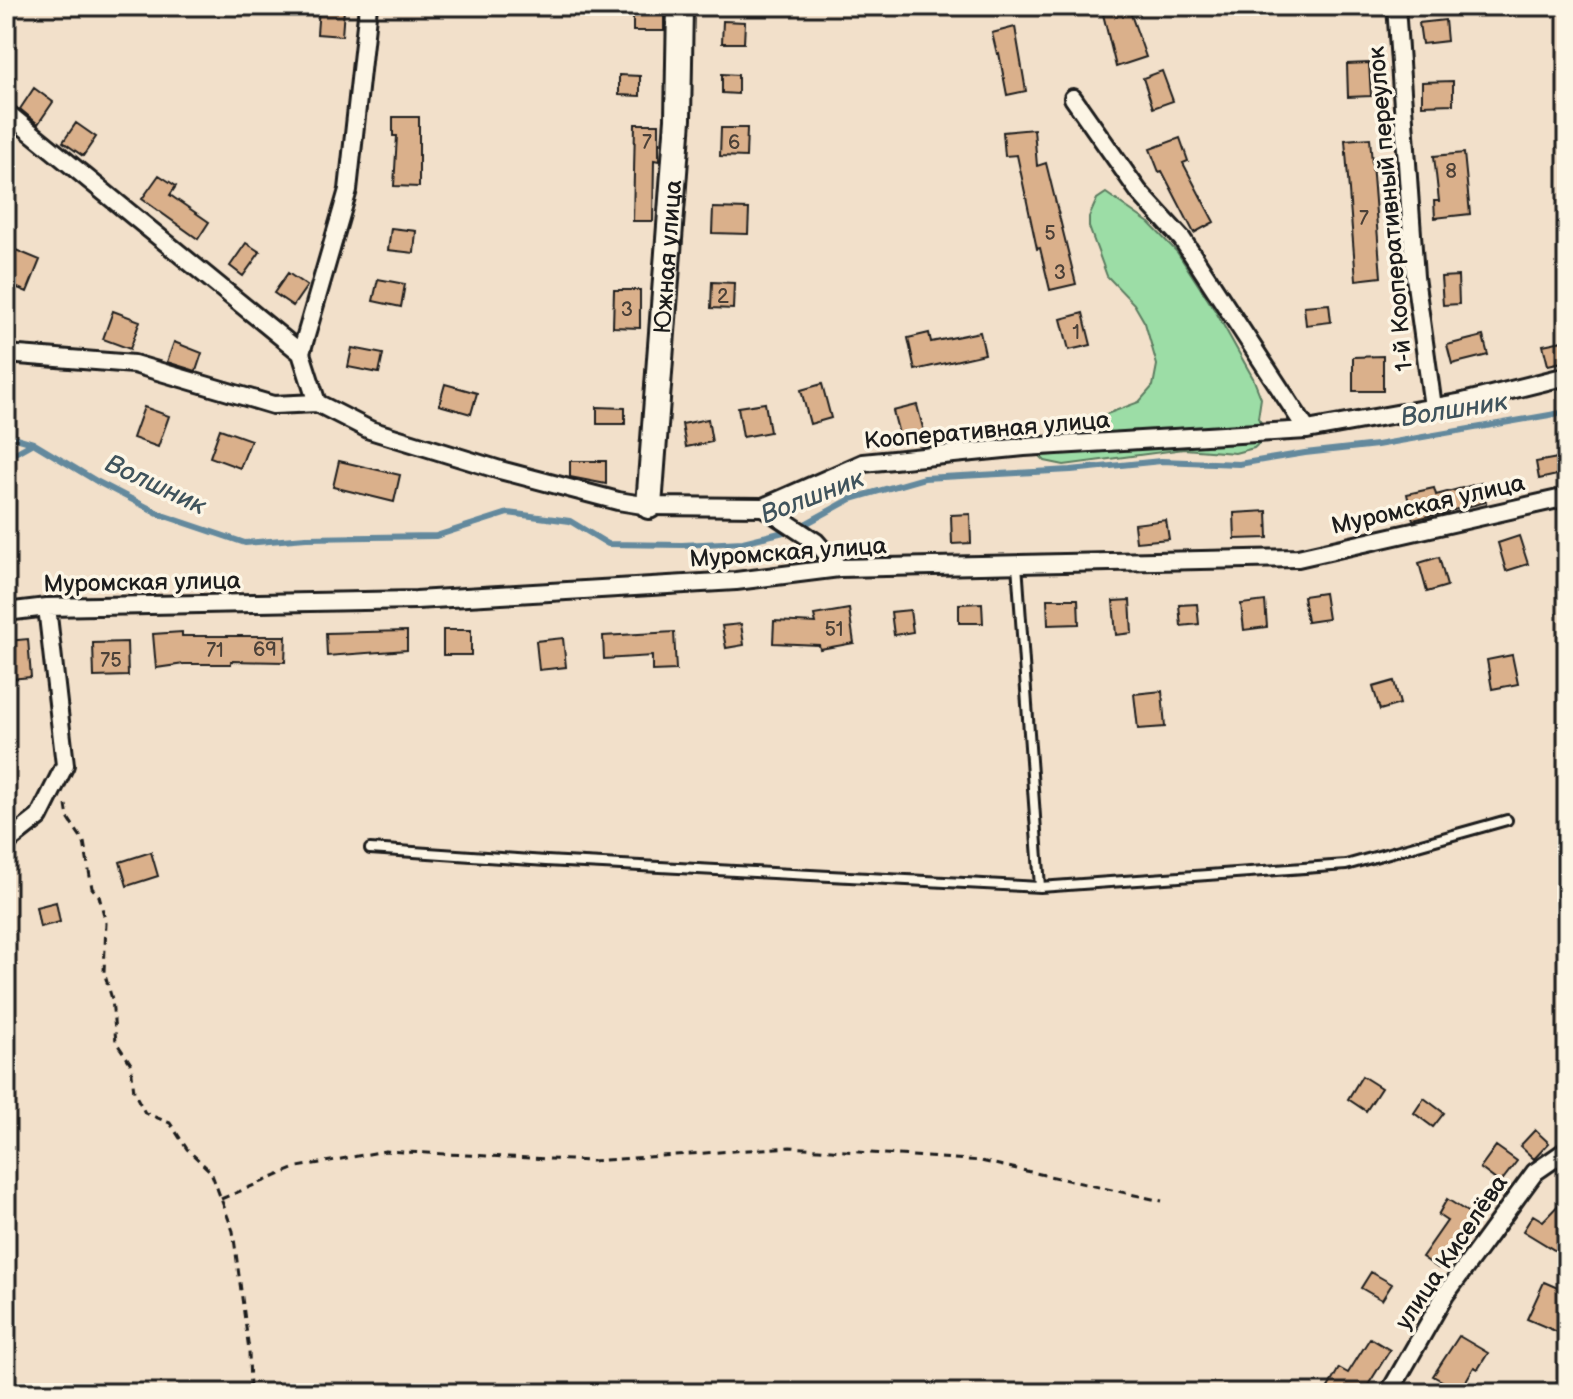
<svg xmlns="http://www.w3.org/2000/svg" width="1573" height="1399" viewBox="0 0 1573 1399" font-family="'Balsamiq Sans',sans-serif">
	<style>
		.green { fill: #9cdda6; stroke: #5c7c61; stroke-width: 2 }
		.lines { fill: none; stroke-linecap: round; stroke-linejoin: round }
		.stream { stroke: #63899d; stroke-width: 6 }
		.building { fill: #dab08b; stroke: #1c1c1c; stroke-width: 2 }
		.lane-casing { stroke: #1c1c1c; stroke-width: 14 }
		.street-casing { stroke: #1c1c1c; stroke-width: 22 }
		.secondary-casing { stroke: #1c1c1c; stroke-width: 30 }
		.path { stroke: #1c1c1c; stroke-width: 3; stroke-dasharray: 8 6; stroke-linecap: butt }
		.lane { stroke: #fcf5e5; stroke-width: 8 }
		.street { stroke: #fcf5e5; stroke-width: 16 }
		.secondary { stroke: #fcf5e5; stroke-width: 24 }
		.labels { text-anchor: middle; stroke-width: 7; stroke-linejoin: round; paint-order: stroke }
		.number-label { font-size: 20px; fill: #4c4138 }
		.street-label { font-size: 24px; fill: #1c1c1c; stroke: #fcf5e5 }
		.water-label { font-size: 26px; font-style: italic; fill: #3f535c; stroke: #fcf5e5 }
	</style>
	<rect width="100%" height="100%" fill="#f2e0ca"/>
	<filter id="ink" filterUnits="userSpaceOnUse"><feTurbulence type="fractalNoise" baseFrequency=".0125" numOctaves="2"/><feDisplacementMap in="SourceGraphic" scale="16" xChannelSelector="R" yChannelSelector="G"/><feConvolveMatrix kernelMatrix="1 2 1 2 8 2 1 2 1" color-interpolation-filters="sRGB"/></filter>
	<g filter="url(#ink)">
		<!-- green -->
		<path class="green" d="M1106,193L1149,223L1177,252L1216,312L1253,378L1261,398L1258,418L1269,434L1254,448L1235,453L1184,449L1064,465L1045,461L1037,453L1039,443L1048,436L1139,402L1153,386L1157,365L1145,323L1134,304L1107,276L1089,227V217L1097,199Z"/>
		<g class="lines">
			<!-- stream -->
			<path class="stream" d="M6,435L33,443
				M6,458L33,443L98,482L162,515L245,543L306,538L436,536L508,513L570,521L608,544L682,545L743,542L796,529L851,499L924,478L1071,470L1161,461L1239,464L1305,453L1377,445L1567,412"/>
		</g>
		<!-- building -->
		<path class="building" d="M1101,6H1128L1146,57L1116,67Z
			M319,7L344,9L342,36L317,34Z
			M633,10L664,11V31H633Z
			M1445,20L1447,41L1422,44L1419,23Z
			M723,21L745,22L744,43H722Z
			M1015,27L1026,91L1007,95L999,53L997,54L992,33Z
			M1369,63L1371,96L1348,97L1347,64Z
			M1162,71L1173,101L1153,108L1143,78Z
			M722,74L738,75V94L722,93Z
			M619,75L640,76V96L619,95Z
			M1453,81V104L1422,105V82Z
			M34,88L53,102L38,124L20,109Z
			M393,117H419V187L394,186L397,136H393Z
			M76,123L96,137L83,156L63,142Z
			M635,124H659V161L654,160L653,221H633Z
			M721,128H747L746,157L720,156Z
			M1034,129L1037,166L1046,163L1076,284L1050,290L1040,248L1037,249L1017,155L1005,156L1003,132Z
			M1180,138L1188,161L1183,163L1214,222L1194,233L1162,171L1159,172L1150,149Z
			M1370,138L1381,277L1356,280L1345,140Z
			M1464,153L1470,214L1435,218L1434,201H1439L1434,156Z
			M159,175L176,186L170,195L209,222L198,239L142,199Z
			M713,208L749,209L748,234L712,233Z
			M391,228L416,231L414,253L388,250Z
			M246,243L260,252L243,276L230,266Z
			M6,246L40,260L27,292L6,283Z
			M288,273L307,286L293,306L274,293Z
			M1458,276L1459,304L1443,305L1441,277Z
			M378,279L405,284L401,307L373,301Z
			M712,282L734,283L733,309L711,308Z
			M614,290H640V328L613,327Z
			M1329,304L1331,322L1306,325L1304,306Z
			M113,311L140,321L130,349L103,339Z
			M1083,313L1091,345L1069,350L1061,319Z
			M980,332L985,354L915,370L908,338L929,333L931,342Z
			M1483,336L1488,355L1452,364L1447,345Z
			M1567,340V361L1548,365L1543,345Z
			M174,342L202,353L196,371L167,362Z
			M352,348L383,354L379,373L348,367Z
			M1383,356V391H1353V357Z
			M445,384L477,393L471,414L439,405Z
			M822,384L831,418L810,424L801,390Z
			M765,403L770,432L743,437L738,407Z
			M917,405L924,432L900,438L893,411Z
			M144,407L169,416L158,447L133,438Z
			M597,407L625,408V424H597Z
			M708,419L712,442L686,447L682,424Z
			M220,429L251,440L240,468L210,457Z
			M1563,457L1566,473L1539,479L1536,462Z
			M339,461L400,475L394,502L333,487Z
			M570,461H606V484L570,477Z
			M1481,483L1486,502L1413,520L1407,494L1434,488L1436,495Z
			M1267,511L1268,538L1235,539L1234,513Z
			M970,514L971,543L952,544L951,515Z
			M1166,520L1169,539L1136,542L1134,524Z
			M1519,536L1528,564L1506,571L1498,543Z
			M1439,557L1447,586L1427,592L1419,563Z
			M1324,593L1328,619L1307,622L1303,596Z
			M1047,599H1078L1079,624L1048,625Z
			M1130,600L1132,633L1116,635L1113,601Z
			M1265,601L1267,627L1244,630L1241,604Z
			M982,603L983,623H959V604Z
			M1197,604L1199,624L1181,626L1179,605Z
			M849,609L854,643L820,649L819,645L773,643L774,621L816,623L814,615Z
			M910,610L913,632L894,635L891,612Z
			M741,624L744,645L726,648L722,626Z
			M443,630H471V655H443Z
			M407,631V650L327,656L326,633Z
			M182,632V636H286L285,662L231,661V664H184L156,668L153,634Z
			M674,632L676,670L652,671V656L604,659L603,636Z
			M563,638L566,667L539,670L536,641Z
			M28,639L31,677L10,679L7,641Z
			M127,642L128,676L94,677L93,643Z
			M1512,655L1518,684L1492,689L1487,660Z
			M1394,681L1400,704L1380,710L1373,687Z
			M1162,691L1165,727L1138,729L1134,694Z
			M151,852L158,876L127,886L120,862Z
			M56,902L60,922L40,927L36,907Z
			M1362,1076L1381,1088L1366,1111L1348,1099Z
			M1424,1098L1444,1113L1433,1127L1414,1113Z
			M1535,1130L1549,1143L1534,1159L1520,1146Z
			M1496,1146L1517,1161L1500,1183L1480,1168Z
			M1567,1196V1232L1556,1251L1523,1231L1533,1215L1543,1221Z
			M1447,1199L1472,1215L1438,1268L1422,1257L1447,1221L1438,1215Z
			M1371,1272L1392,1284L1382,1300L1361,1288Z
			M1544,1282L1567,1292V1336L1527,1319Z
			M1459,1336L1488,1353L1478,1369L1474,1367L1460,1391L1433,1376Z
			M1370,1338L1390,1350L1363,1393H1325L1339,1368L1348,1373Z"/>
		<g class="lines">
			<!-- lane casing -->
			<g class="lane-casing">
				<path id="lane" d="M1017,564L1040,887L1346,865L1507,820
					M370,849L546,861L1040,887"/>
			</g>
			<!-- street casing -->
			<g class="street-casing">
				<path id="street" d="M1396,6L1415,277L1433,407
					M1073,98L1139,192L1182,239L1307,430
					M6,112L301,353
					M301,353L348,190L368,6
					M301,353L317,403
					M6,354L134,364L273,405L317,403L370,430L500,470L618,501L649,506L763,507L863,463L1024,447L1307,430L1463,402L1567,376
					M763,507L816,542L839,568
					M6,612L47,607L416,600L736,581L839,568L1298,558L1567,497
					M6,843L39,817L65,765L47,607
					M1389,1393L1445,1295L1535,1172L1567,1150"/>
			</g>
			<!-- secondary casing -->
			<g class="secondary-casing">
				<g id="secondary">
					<path id="s1" d="M649,506L678,119L680,6"/>
				</g>
			</g>
			<!-- path -->
			<path class="path" d="M66,805L68,818L84,842L92,888L99,896L106,923L104,972L112,999L116,1042L131,1064L134,1092L145,1113L170,1123L187,1149L211,1172L233,1231L249,1350L250,1393
				M221,1199L298,1167L385,1151L591,1161L790,1147L981,1161L1162,1201"/>
			<!-- lane -->
			<use href="#lane" class="lane"/>
			<!-- street -->
			<use href="#street" class="street"/>
			<!-- secondary -->
			<use href="#secondary" class="secondary"/>
		</g>
	</g>
	<g class="labels">
		<!-- number labels -->
		<g class="number-label">
			<text x="647" y="149">7</text>
			<text x="734" y="149">6</text>
			<text x="1451" y="178">8</text>
			<text x="1364" y="225">7</text>
			<text x="1050" y="240">5</text>
			<text x="1060" y="279">3</text>
			<text x="723" y="303">2</text>
			<text x="627" y="316">3</text>
			<text x="1076" y="339">1</text>
			<text x="834" y="636">51</text>
			<text x="265" y="656">69</text>
			<text x="215" y="657">71</text>
			<text x="111" y="667">75</text>
		</g>
		<!-- street labels -->
		<g class="street-label">
			<text transform="translate(1390 209) rotate(-95)" y="8">1-й Кооперативный переулок</text>
			<text dy="8" stroke="none"><textPath href="#s1" startOffset="250">Южная улица</textPath></text>
			<text transform="translate(987 430) rotate(-5)" y="8">Кооперативная улица</text>
			<text transform="translate(1428 504) rotate(-13)" y="8">Муромская улица</text>
			<text transform="translate(788 552) rotate(-4)" y="8">Муромская улица</text>
			<text transform="translate(142 582) rotate(-1)" y="8">Муромская улица</text>
			<text transform="translate(1451 1252) rotate(-56)" y="8">улица Киселёва</text>
		</g>
		<!-- water labels -->
		<g class="water-label">
			<text transform="translate(1454 409) rotate(-9)" y="9">Волшник</text>
			<text transform="translate(156 484) rotate(25)" y="9">Волшник</text>
			<text transform="translate(812 496) rotate(-21)" y="9">Волшник</text>
		</g>
	</g>
	<!-- margin -->
	<rect width="1573" height="1399" fill="none" stroke="#fcf5e5" stroke-width="32"/>
	<rect x="16" y="16" width="1541" height="1367" fill="none" stroke="#1c1c1c" stroke-width="3" filter="url(#ink)"/>
</svg>
